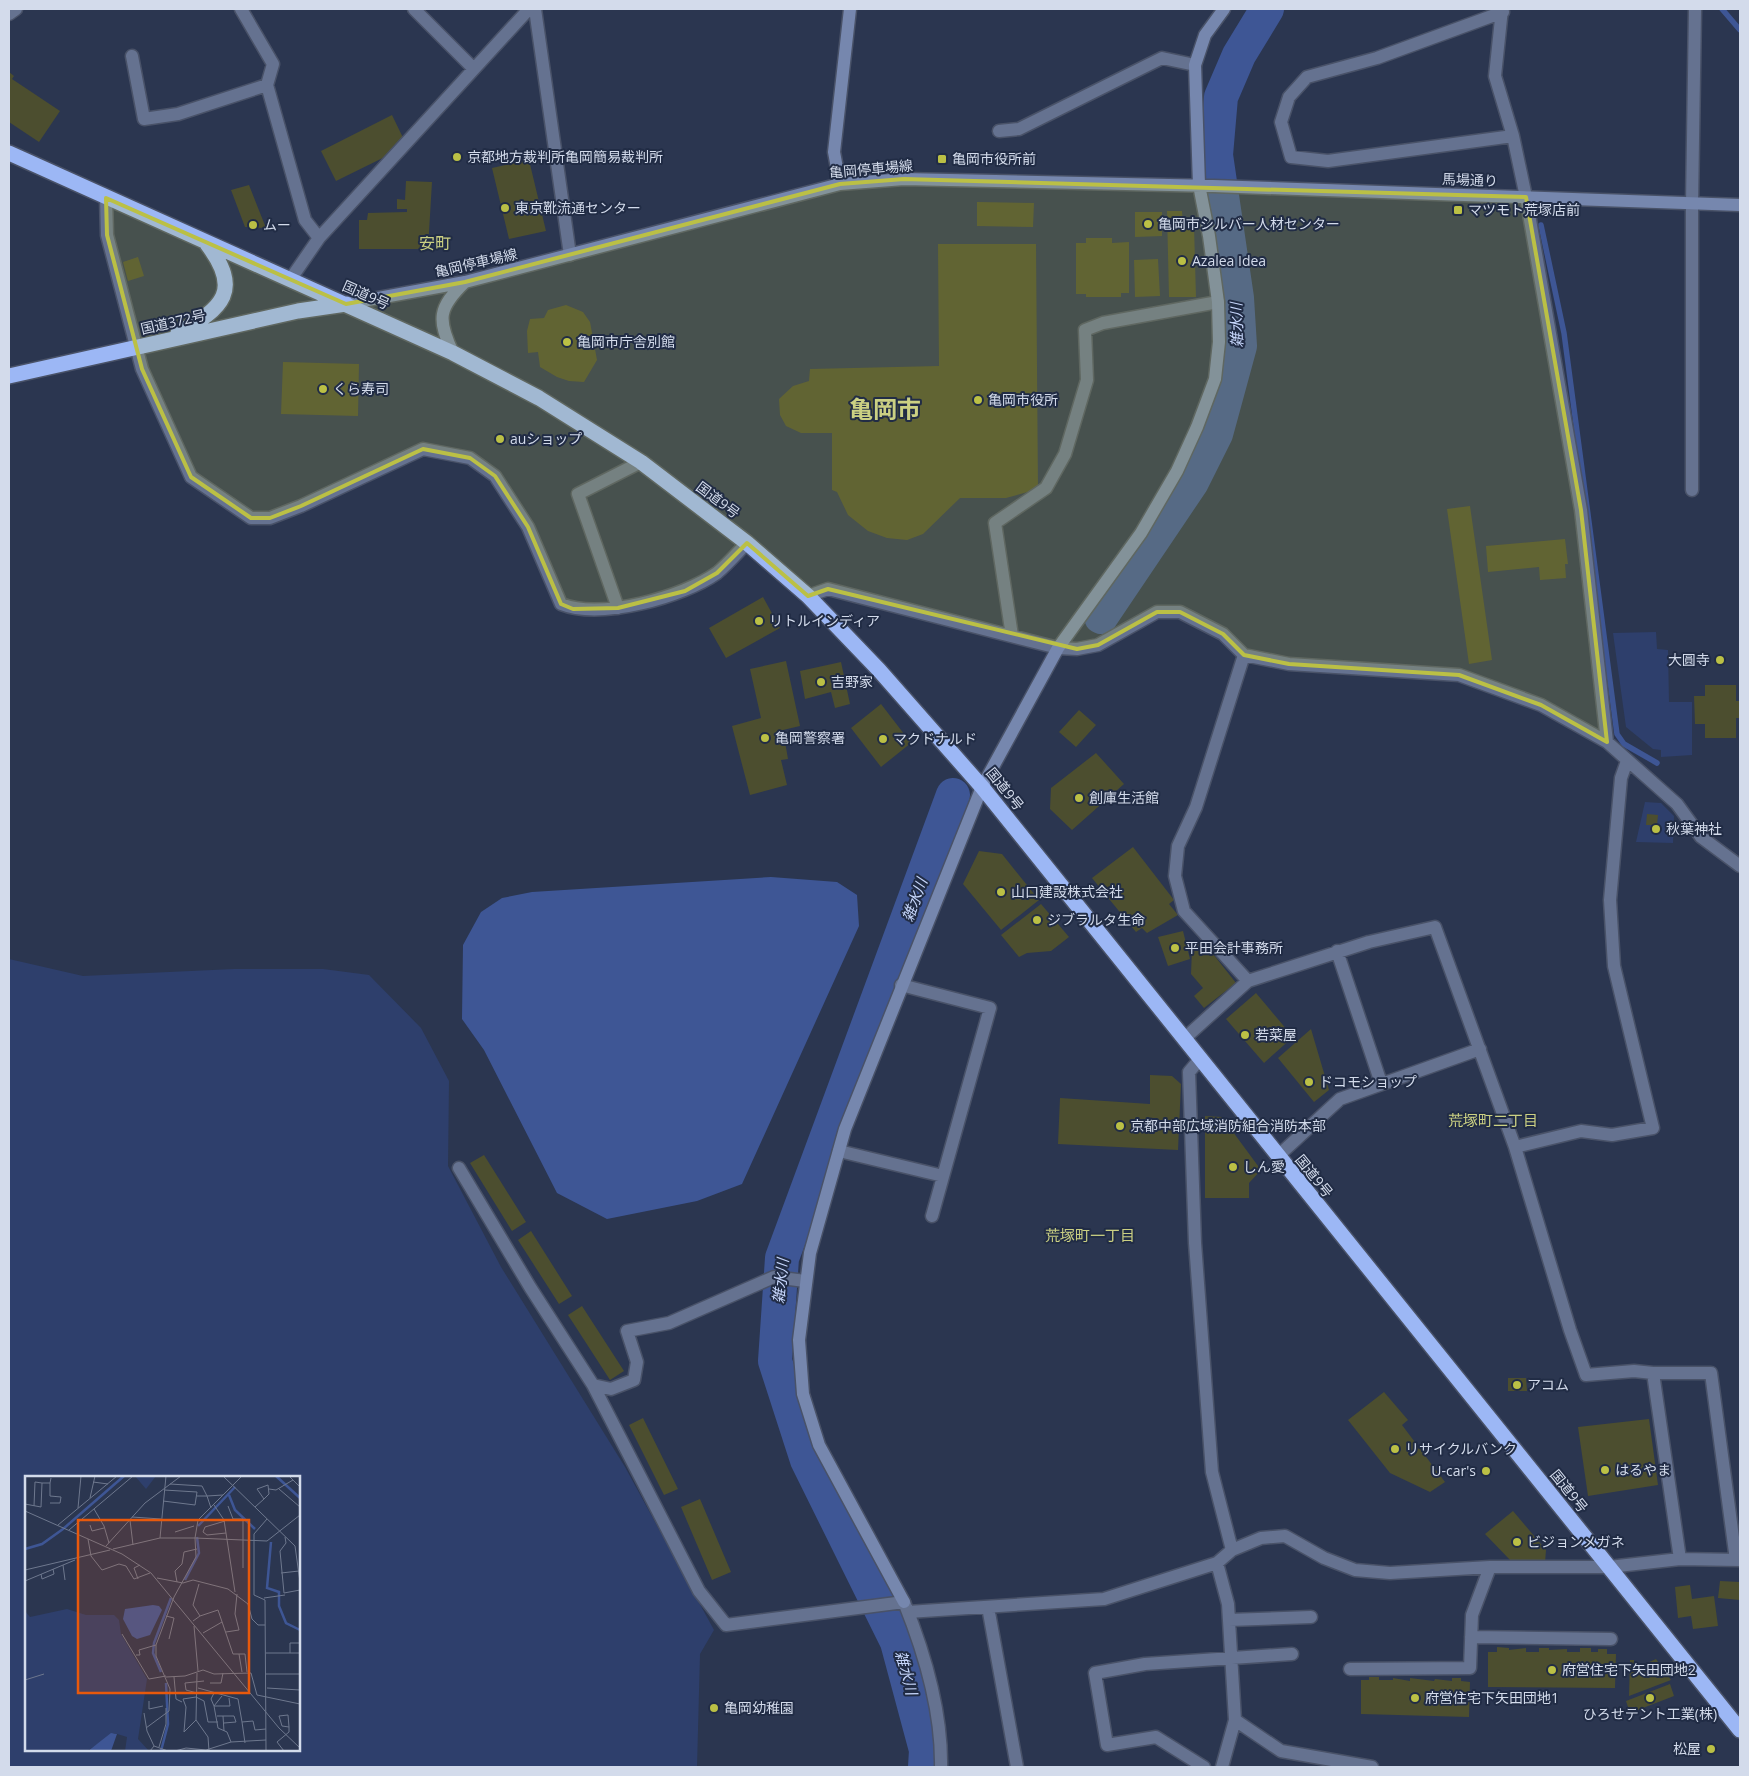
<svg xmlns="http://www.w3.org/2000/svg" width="1749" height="1776" viewBox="0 0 1749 1776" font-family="'Open Sans','Noto Sans JP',sans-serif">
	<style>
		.green { fill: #2e3f6c; fill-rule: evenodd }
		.water { fill: #3e5695 }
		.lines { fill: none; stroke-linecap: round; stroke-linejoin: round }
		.stream { stroke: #3e5695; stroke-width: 5.5 }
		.river { stroke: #3e5695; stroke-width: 34 }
		.building { fill: #4c4e2f }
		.street-casing { stroke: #495268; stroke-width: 15 }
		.secondary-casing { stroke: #495268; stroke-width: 15 }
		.highway-casing { stroke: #495268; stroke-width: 18 }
		.street { stroke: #657290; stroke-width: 12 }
		.secondary { stroke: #7687ae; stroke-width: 12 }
		.highway { stroke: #9cb7f5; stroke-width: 15 }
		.marked { fill: #bbc045; fill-opacity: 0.2; stroke: #bbc045; stroke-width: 4; stroke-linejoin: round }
		.poi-dot { fill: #bbc045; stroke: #212c45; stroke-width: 2 }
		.labels { text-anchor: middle; stroke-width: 4; stroke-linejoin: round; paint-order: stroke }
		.poi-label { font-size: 14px; fill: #d3dbeb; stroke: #212c45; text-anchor: start }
		.street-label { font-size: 14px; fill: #d3dbeb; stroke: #212c45 }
		.water-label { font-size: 15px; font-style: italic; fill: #c7d7fc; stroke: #212c45 }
		.neighbourhood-label { font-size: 15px; fill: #cbd083; stroke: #212c45 }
		.quarter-label { font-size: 16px; fill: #cbd083; stroke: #212c45 }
		.town-label { font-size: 24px; font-weight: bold; fill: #cbd083; stroke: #212c45 }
		.inset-river { fill: none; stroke: #3e5695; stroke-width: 2.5 }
		.inset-road { fill: none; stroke: #6e788e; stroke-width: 1 }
		.view { fill: #e8590c; fill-opacity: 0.15; stroke: #e8590c; stroke-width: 2.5 }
		.inset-edge { fill: none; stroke: #d3dbeb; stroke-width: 2.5 }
	</style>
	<rect width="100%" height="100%" fill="#2b3650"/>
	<!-- green -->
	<path class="green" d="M1656,632L1657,649L1668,650L1669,702H1692V755L1661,757V750L1653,749L1626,727L1613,633Z
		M1645,802L1661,803L1674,816L1673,843L1636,842Z
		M9,959L83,976L234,969H323L369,975L421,1028L449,1081L448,1166L501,1267L625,1467L714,1630L700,1654L697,1767H9ZM26,1477H299V1750H26Z"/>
	<!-- water -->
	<path class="water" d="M771,877L837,882L857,895L859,926L742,1184L697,1201L607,1219L557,1193L484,1050L462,1019L463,945L481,912L502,898L532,892Z"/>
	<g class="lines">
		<!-- stream -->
		<path class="stream" d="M1722,9L1740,30
			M1541,225L1564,333L1617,734L1624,744L1657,763"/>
		<!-- river -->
		<path class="river" d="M1101,617L1192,482L1216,434L1240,346L1237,298L1216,155L1221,97L1239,55L1267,9
			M925,1767L926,1750L897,1642L807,1460L775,1361L782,1258L953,795"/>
	</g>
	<!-- building -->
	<path class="building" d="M9,72L14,76L12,79L60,111L39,142L9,122Z
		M392,115L407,146L336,181L321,151Z
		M529,160L546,231L509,239L492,168Z
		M406,181L432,182L428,249H359V220H367L368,213L407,212V209H397V199L405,200Z
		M249,185L266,228L245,227L231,190Z
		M977,202L1034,203L1033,227L977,226Z
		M1167,211H1182L1183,226H1194L1196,297H1169Z
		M1135,212H1162V236L1135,237Z
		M1086,238H1112V243L1129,242V293H1121V297H1086V294H1076V243H1086Z
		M938,244H1036L1038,489L1006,498H960L923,534L907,540L887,538L868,531L848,515L837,492L832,490V433H801L786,426L780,415L779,399L793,386L809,381L810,369L939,366Z
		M138,257L144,276L128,281L123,262Z
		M1158,259L1160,296L1135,297L1134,260Z
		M566,305L583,312L590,322L597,360L584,382L569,381L557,377L540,367L538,352L528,353L527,331L530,319L544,318L548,310Z
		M283,362L359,364L358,416L281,414Z
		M1470,506L1492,660L1469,664L1447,509Z
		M1565,539L1568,564H1565L1566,578L1540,580L1539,567L1488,572L1486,546Z
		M763,597L780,628L726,658L709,628Z
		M786,661L800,726L783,730L788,759L781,760L787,785L750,795L732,726L761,718L750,669Z
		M841,662L850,704L835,708L831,692L805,699L800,671Z
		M1705,685H1736V701H1739V718H1736V738H1705V724H1695L1694,696H1705Z
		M881,704L911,743L881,767L851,728Z
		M1079,710L1096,725L1076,747L1059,732Z
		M1096,753L1124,784L1072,830L1050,809L1051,788Z
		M1647,814L1658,815L1657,825H1646Z
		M1133,847L1174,900L1169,904L1178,915L1147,933L1142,928L1136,932L1092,878Z
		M979,851L1002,854L1039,900L1001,930L963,884Z
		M1041,904L1069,937L1051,951L1027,953L1019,957L1001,935Z
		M1183,931L1190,959L1168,966L1158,937Z
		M1202,940L1236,983L1204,1008L1194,996L1203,988L1191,974L1192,949Z
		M1256,993L1293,1037L1264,1063L1226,1019Z
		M1311,1029L1329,1090L1314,1102L1278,1058Z
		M1150,1075L1172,1076L1181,1084L1178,1150L1058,1144L1060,1098L1150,1104Z
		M1205,1116L1222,1117L1261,1170L1249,1183V1198H1205Z
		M484,1155L526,1222L512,1231L470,1163Z
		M531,1231L572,1296L559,1304L518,1240Z
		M582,1306L624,1371L610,1380L568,1315Z
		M1508,1378H1526L1527,1391H1508Z
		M1384,1392L1408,1420L1402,1425L1445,1482L1430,1492L1390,1473L1348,1420Z
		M643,1418L678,1489L664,1495L629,1425Z
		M1649,1419L1658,1485L1588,1496L1578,1427Z
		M700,1499L731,1572L712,1580L681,1507Z
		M1513,1511L1546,1550L1545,1563L1512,1562L1485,1534Z
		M1720,1581L1740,1582V1600L1718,1598Z
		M1690,1585L1692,1599L1714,1596L1718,1626L1693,1629L1691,1616L1678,1618L1675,1587Z
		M1497,1647L1509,1648V1650L1526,1648V1652H1539V1648H1549V1650L1567,1649V1652H1580V1648H1591V1652H1598V1649H1607V1654H1616L1615,1688L1488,1687V1652H1497Z
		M1656,1659L1671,1680L1629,1696L1630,1660H1634V1669Z
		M1369,1677H1379V1680H1393V1678L1410,1681V1678L1434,1681L1435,1679L1452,1681V1678H1461V1681L1470,1682L1469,1717L1361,1714V1680H1369Z
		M1670,1684L1674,1696L1630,1713L1626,1701Z"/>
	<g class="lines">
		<!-- street casing -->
		<g class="street-casing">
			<path id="street" d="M241,9L273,64L267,85L305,220L319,238
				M414,9L474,69
				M535,9L570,255
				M1502,9L1495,76L1513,136L1526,197L1581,510L1607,742
				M1503,12L1377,58L1307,77L1289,97L1281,122L1291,157L1328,161L1513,136
				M9,14L16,9
				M132,56L144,119L178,114L267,85
				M999,131L1019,129L1162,58L1195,65
				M106,198L107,235L142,369L191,477L251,518H270L301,506L423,449L470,458L495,476L528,527L561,604C601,620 683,597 717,573C728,564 738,552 747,543
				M290,280L319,238L529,9
				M1692,490V204L1695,9
				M808,596L828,589L1058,648L1077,649L1098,645L1157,612H1180L1223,634L1244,655L1289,664L1459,675L1541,705L1607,742L1677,804L1701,837L1740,866
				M618,608L578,494L641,462
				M1012,636L995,523L1046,488L1065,454L1087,380L1085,330L1103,323L1218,302
				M1244,655L1196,807L1178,846L1175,876L1184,911L1248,981
				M1337,951L1381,1083
				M901,985L990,1008L932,1216
				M1185,1038L1248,981L1369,942L1435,927L1515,1147L1570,1330L1586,1375L1634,1371L1653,1373L1680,1559
				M1200,1059L1189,1072L1195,1243L1212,1472L1232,1550
				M1515,1147L1581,1131L1612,1135L1653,1128L1614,966L1610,900L1621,778L1627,761
				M839,1151L943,1176
				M1278,1156L1340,1099L1480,1049
				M459,1168L530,1287L593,1385L699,1591L726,1625L904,1602C925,1654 942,1711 941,1767
				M1653,1373H1711L1736,1560
				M593,1385L611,1389L634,1380L637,1362L627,1331L669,1323L774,1277L805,1281
				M1217,1563L1228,1604L1235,1720L1222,1767
				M988,1607L1017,1767
				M908,1612L1104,1599L1217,1563L1232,1550L1261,1538L1285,1536L1324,1558L1355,1570L1390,1573L1490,1567H1609L1680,1559L1740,1560
				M1229,1620L1311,1617
				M1471,1637L1611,1639
				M1350,1669L1470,1668L1472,1615L1490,1567
				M1235,1720L1281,1751L1372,1767
				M1204,1767L1156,1737L1107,1745L1095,1673L1145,1664L1292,1654"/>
		</g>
		<!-- secondary casing -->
		<g class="secondary-casing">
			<path id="secondary" d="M840,184L834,152L850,9
				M346,304L465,282L840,184L904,179L1213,186L1740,205
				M453,353C437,319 438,308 465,282
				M904,1602L819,1445L803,1394L799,1340L810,1253L845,1129L982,787L1058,648L1141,533L1177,471L1197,427L1215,379L1219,342L1218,302L1209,236L1199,185L1195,65L1205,35L1224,9"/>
		</g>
		<!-- highway casing -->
		<g class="highway-casing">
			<path id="highway" d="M9,153L453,353L539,398L641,462L747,543L808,596L879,670L982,787L1740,1730
				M178,333C224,308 242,290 207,244
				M9,376L298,311L346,304"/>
		</g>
		<!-- street -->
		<use href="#street" class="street"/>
		<!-- secondary -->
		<use href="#secondary" class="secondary"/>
		<!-- highway -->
		<use href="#highway" class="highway"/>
	</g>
	<!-- marked area -->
	<path class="marked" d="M904,179L1526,197L1581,510L1607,742L1541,705L1459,675L1289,664L1244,655L1223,634L1180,612H1157L1098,645L1077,649L828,589L808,596L747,543L717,573L685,591L618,608L573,609L561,604L528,527L495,476L470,458L423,449L301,506L270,518H251L191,477L142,369L107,235L106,198L346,304L465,282L840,184Z"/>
	<!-- markers -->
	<g class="poi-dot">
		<circle cx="457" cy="157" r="5"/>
		<rect x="937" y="154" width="10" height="10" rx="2.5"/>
		<circle cx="505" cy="208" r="5"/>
		<rect x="1453" y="205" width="10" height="10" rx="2.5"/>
		<circle cx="1148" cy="224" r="5"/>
		<circle cx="253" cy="225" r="5"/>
		<circle cx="1182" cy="261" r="5"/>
		<circle cx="567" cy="342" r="5"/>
		<circle cx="323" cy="389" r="5"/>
		<circle cx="978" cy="400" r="5"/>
		<circle cx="500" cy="439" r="5"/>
		<circle cx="759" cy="621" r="5"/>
		<circle cx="1720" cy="660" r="5"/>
		<circle cx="821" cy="682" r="5"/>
		<circle cx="765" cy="738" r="5"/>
		<circle cx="883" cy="739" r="5"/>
		<circle cx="1079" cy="798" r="5"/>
		<circle cx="1656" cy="829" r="5"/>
		<circle cx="1001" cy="892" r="5"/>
		<circle cx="1037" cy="920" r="5"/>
		<circle cx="1175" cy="948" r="5"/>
		<circle cx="1245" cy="1035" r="5"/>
		<circle cx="1309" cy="1082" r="5"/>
		<circle cx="1120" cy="1126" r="5"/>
		<circle cx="1233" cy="1167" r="5"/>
		<circle cx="1517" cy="1385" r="5"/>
		<circle cx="1395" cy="1449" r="5"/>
		<circle cx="1605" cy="1470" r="5"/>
		<circle cx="1486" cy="1471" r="5"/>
		<circle cx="1517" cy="1542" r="5"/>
		<circle cx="1552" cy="1670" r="5"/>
		<circle cx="1415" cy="1698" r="5"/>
		<circle cx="1650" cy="1698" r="5"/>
		<circle cx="714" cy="1708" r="5"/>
		<circle cx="1711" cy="1749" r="5"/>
	</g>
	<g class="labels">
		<!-- poi labels -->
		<g class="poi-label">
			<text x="467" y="162">京都地方裁判所亀岡簡易裁判所</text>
			<text x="952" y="164">亀岡市役所前</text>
			<text x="515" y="213">東京靴流通センター</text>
			<text x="1468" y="215">マツモト荒塚店前</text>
			<text x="1158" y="229">亀岡市シルバー人材センター</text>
			<text x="263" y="230">ムー</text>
			<text x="1192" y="266">Azalea Idea</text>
			<text x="577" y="347">亀岡市庁舎別館</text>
			<text x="333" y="394">くら寿司</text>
			<text x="988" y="405">亀岡市役所</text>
			<text x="510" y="444">auショップ</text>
			<text x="769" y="626">リトルインディア</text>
			<text x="1710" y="665" text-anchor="end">大圓寺</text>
			<text x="831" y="687">吉野家</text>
			<text x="775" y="743">亀岡警察署</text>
			<text x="893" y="744">マクドナルド</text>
			<text x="1089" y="803">創庫生活館</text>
			<text x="1666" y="834">秋葉神社</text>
			<text x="1011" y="897">山口建設株式会社</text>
			<text x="1047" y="925">ジブラルタ生命</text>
			<text x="1185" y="953">平田会計事務所</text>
			<text x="1255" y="1040">若菜屋</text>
			<text x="1319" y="1087">ドコモショップ</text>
			<text x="1130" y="1131">京都中部広域消防組合消防本部</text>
			<text x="1243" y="1172">しん愛</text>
			<text x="1527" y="1390">アコム</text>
			<text x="1405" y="1454">リサイクルバンク</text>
			<text x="1615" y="1475">はるやま</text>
			<text x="1476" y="1476" text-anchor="end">U-car's</text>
			<text x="1527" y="1547">ビジョンメガネ</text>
			<text x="1562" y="1675">府営住宅下矢田団地2</text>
			<text x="1425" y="1703">府営住宅下矢田団地1</text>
			<text x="724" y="1713">亀岡幼稚園</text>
			<text x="1650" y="1719" text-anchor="middle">ひろせテント工業(株)</text>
			<text x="1701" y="1754" text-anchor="end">松屋</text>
		</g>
		<!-- street labels -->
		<g class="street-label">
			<text transform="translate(871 169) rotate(-5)" y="5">亀岡停車場線</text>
			<text transform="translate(1470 180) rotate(2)" y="5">馬場通り</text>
			<text transform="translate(476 263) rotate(-13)" y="5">亀岡停車場線</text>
			<text transform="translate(366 295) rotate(24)" y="5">国道9号</text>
			<text transform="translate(173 322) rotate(-13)" y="5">国道372号</text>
			<text transform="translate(718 500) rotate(37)" y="5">国道9号</text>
			<text transform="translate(1005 789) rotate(51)" y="5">国道9号</text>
			<text transform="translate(1314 1176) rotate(51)" y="5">国道9号</text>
			<text transform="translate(1569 1491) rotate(51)" y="5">国道9号</text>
		</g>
		<!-- water labels -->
		<g class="water-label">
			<text transform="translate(1237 325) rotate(-91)" y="5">雑水川</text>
			<text transform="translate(915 900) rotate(-70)" y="5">雑水川</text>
			<text transform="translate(781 1281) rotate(-84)" y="5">雑水川</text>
			<text transform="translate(906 1673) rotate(75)" y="5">雑水川</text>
		</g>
		<!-- neighbourhood labels -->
		<g class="neighbourhood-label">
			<text x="1493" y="1126">荒塚町二丁目</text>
			<text x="1090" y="1241">荒塚町一丁目</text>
		</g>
		<!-- quarter labels -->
		<g class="quarter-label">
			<text x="435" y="249">安町</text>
		</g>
		<!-- town labels -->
		<g class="town-label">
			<text x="885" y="418">亀岡市</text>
		</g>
	</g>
	<!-- overview -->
	<g transform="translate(25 1476)">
		<rect width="275" height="275" fill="#2b3650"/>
		<path d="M110,0H131L121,13ZM42,133L61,139H89L94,144L96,158L122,203L113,263L124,275H100L102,261L89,257L62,275H0V135L5,141Z" fill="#2e3f6c"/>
		<path d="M128,129L134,130L137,134L125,159L112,163L107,160L98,143L100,133ZM86,257L92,258L86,275H63Z" fill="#3e5695"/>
		<path class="inset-river" d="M251,0L275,22M204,19L210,34L230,53M173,50L210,11M246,66L242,112L254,116V130L261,147L275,154M0,73L17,68L38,53L99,0M160,104L174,77L172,61M136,196L128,177L129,167L146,122M136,275L143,248L141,207"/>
		<path class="inset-road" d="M198,0L270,70L275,106M264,0L275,11M68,6L83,8M25,7V20L36,21L35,27H25M145,8L177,10L182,20L198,19M244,13L251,14L268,4M254,13L275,31M172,20H182L186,32M65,22L70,0M138,25L170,29L172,16L139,14M0,28L16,31L17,7H25L26,2M189,29L199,44L210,116M9,30L10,6L17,7M203,30L208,43H218V92M230,31L239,23L244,18L243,9L232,13L239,23M53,32L56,0M69,33L79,50L84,67M0,35L97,78L126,97L254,252L275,272M107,41L136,43M105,44L108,69M200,45L180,51L178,56L182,59L201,57M33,49L92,0M65,49L67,55L79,52M44,54L108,0M150,56L169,50M260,61L261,67L255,75L259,117L275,114M135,62L141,0M63,63L66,80L77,94L94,88L101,90L109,103L125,97M81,70L120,27L156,0M88,73L135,62H170L173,44L217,0M38,89L40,104M0,94L85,74M256,97L274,95M16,98L17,103L29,98L28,93M132,102L158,107L168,104L203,113L223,128L227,143L233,149H240M113,103L109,92L115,89M0,105L50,84M152,106L150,95L157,88L159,76L172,73M174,108L168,129L175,140M239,122L260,119M141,140L149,142L144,163M168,145L175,140L193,134L208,178H214L217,196M169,150L173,195M201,156L214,154L210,138L212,118M178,157L197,146M97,158L124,203L141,200M241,177H275M265,177V167H275M214,178H220L222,196M111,179H115L114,174L131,169M172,197L171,244L183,261L184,275M240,198H275M141,201L160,200L178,194L189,198L226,197L232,219L275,228V235M149,201L151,223L157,226M0,204L19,198M185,207H196L198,197M173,212L213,223L217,246L228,245L230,254L241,253M242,212L275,214M172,217L161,214L160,207L179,205M189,217L186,223L189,230H205L204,222M197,220L189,230L193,252L202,256L206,266M124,225V233L138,230M119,237L122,255L129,270M192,240H209L211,246L199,247M198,240L199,255M171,244L159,256L161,231L158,223L171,221L179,225L183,246H193M217,246L220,267M121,252L144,235L145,213L131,180V169L149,121L171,81L170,62L242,65L275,39M134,271L141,248V232M125,275L129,270L143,275M150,275L161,272L181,274L206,266L241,264M241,275L240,124L229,119V58L242,43M259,275L252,266L264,256V251L263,239L254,240L257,250L264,251"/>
		<path class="view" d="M53,44H224V217H53Z"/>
		<rect width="275" height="275" class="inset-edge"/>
	</g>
	<!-- border -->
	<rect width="1749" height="1776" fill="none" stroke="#d3dbeb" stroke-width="20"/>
</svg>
